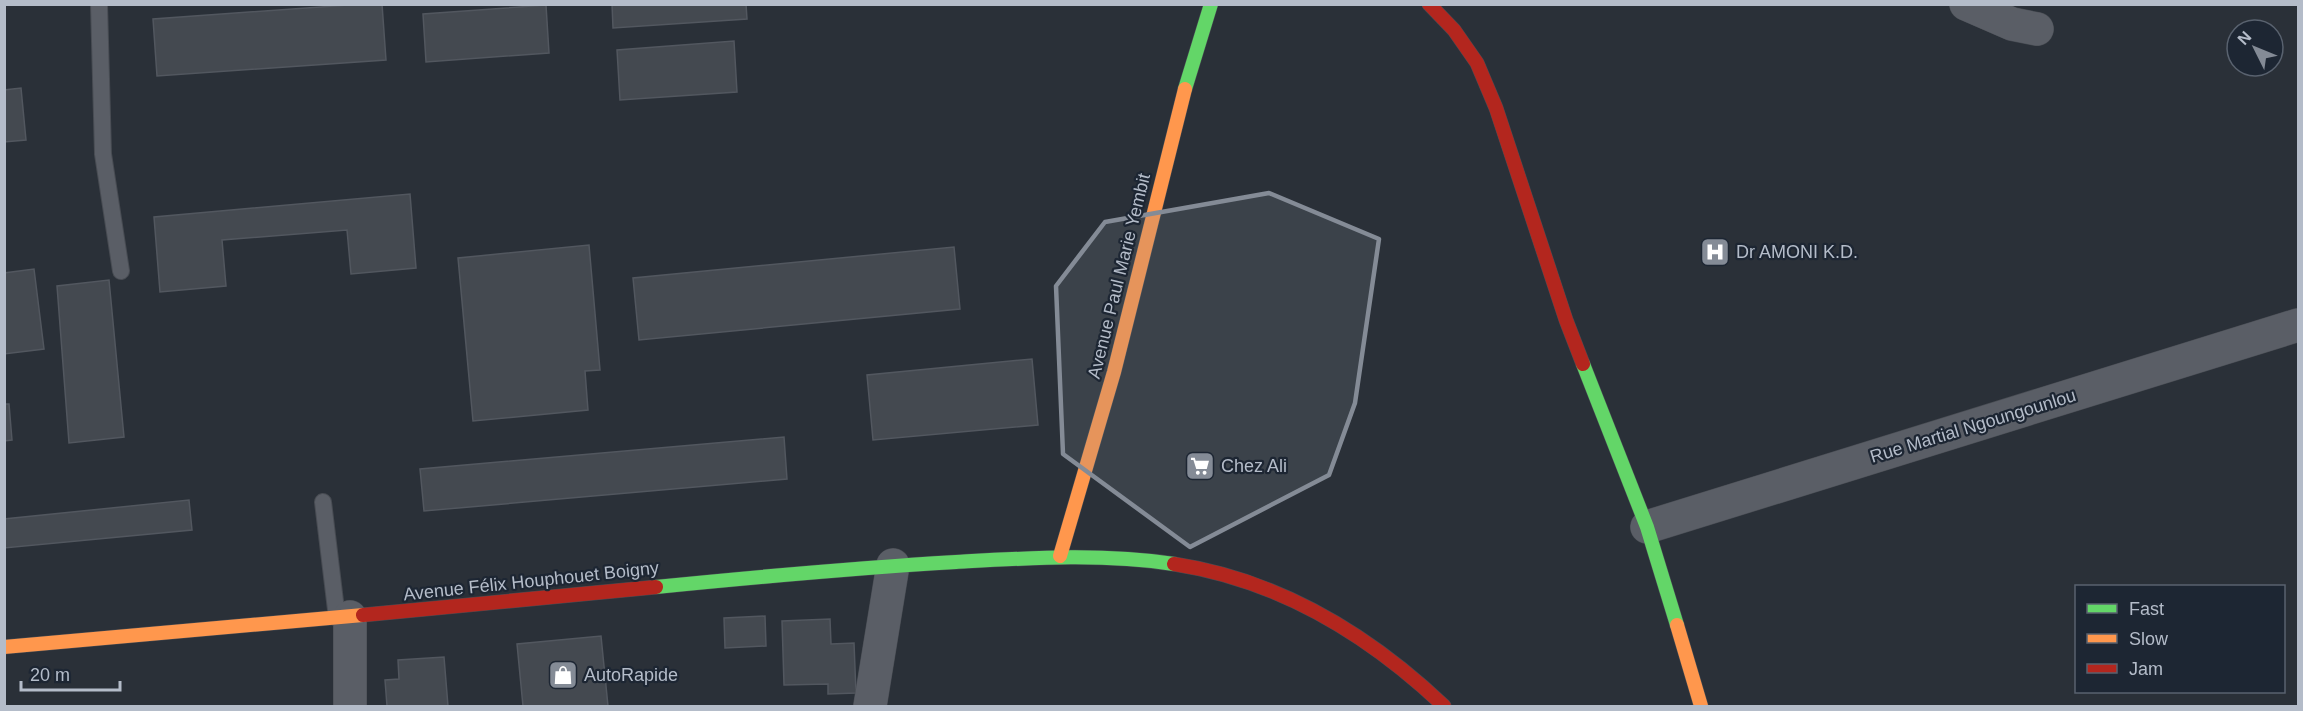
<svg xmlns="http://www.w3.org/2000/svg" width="2303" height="711" viewBox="0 0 2303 711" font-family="Helvetica,sans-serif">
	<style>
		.building { fill: #444950; stroke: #52575f; stroke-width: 1.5 }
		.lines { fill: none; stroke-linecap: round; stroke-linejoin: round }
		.lane-casing { stroke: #484c53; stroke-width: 18 }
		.street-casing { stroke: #484c53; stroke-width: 34 }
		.fast-casing { stroke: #484c53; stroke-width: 15 }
		.slow-casing { stroke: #484c53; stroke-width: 15 }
		.jam-casing { stroke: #484c53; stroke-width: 15 }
		.lane { stroke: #5a5e66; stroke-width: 16 }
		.street { stroke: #5a5e66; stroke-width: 33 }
		.fast { stroke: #63d668; stroke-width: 14 }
		.slow { stroke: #ff974d; stroke-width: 14 }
		.jam { stroke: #b3261e; stroke-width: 14 }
		.marked { fill: #848b96; fill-opacity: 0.2; stroke: #848b96; stroke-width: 4.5; stroke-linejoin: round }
		.labels { text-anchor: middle; stroke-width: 4.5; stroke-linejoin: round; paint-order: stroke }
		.poi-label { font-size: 18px; fill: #b4bcc9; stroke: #1d2633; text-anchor: start }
		.street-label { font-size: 18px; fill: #b4bcc9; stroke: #1d2633 }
	</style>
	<rect width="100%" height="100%" fill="#2a3038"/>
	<!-- building -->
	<path class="building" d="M362,4H382L386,60L157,76L153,19Z
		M612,4H746L747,19L613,28Z
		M546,5L549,53L426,62L423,14Z
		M734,41L737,92L620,100L617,50Z
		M21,88L26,140L4,142V90Z
		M410,194L416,268L351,274L347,230L222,240L226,286L160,292L154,217Z
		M589,245L600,370L585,371L588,410L473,421L458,258Z
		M954,247L960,309L639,340L633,278Z
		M34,269L44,349L4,354V273Z
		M109,280L124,437L69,443L57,286Z
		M1032,359L1038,425L873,440L867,375Z
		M4,404H9L12,440L4,441Z
		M784,437L787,479L424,511L420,469Z
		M189,500L192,530L4,548V519Z
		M765,616L766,646L725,648L724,618Z
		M830,619L831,644L854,643L856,693L828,694V684L784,685L782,621Z
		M601,636L608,706H523L517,644Z
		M444,657L448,706H387L385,680L399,679L398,660Z"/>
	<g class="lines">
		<!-- lane casing -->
		<g class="lane-casing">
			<path id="lane" d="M99,4L103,154L121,271
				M323,502L337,618"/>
		</g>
		<!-- street casing -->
		<g class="street-casing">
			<path id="street" d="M1966,4L2012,24L2037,29
				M1647,527L2298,325
				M350,706V617
				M870,706L893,565"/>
		</g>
		<!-- fast casing -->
		<g class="fast-casing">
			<path id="fast" d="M1185,89L1211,4
				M1583,364L1647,527L1677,625
				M656,587C756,577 856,568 956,562C1028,558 1102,553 1174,564"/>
		</g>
		<!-- slow casing -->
		<g class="slow-casing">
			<path id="slow" d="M1060,556L1114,372L1185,89
				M1677,625L1701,706
				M4,647L363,615"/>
		</g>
		<!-- jam casing -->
		<g class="jam-casing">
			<path id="jam" d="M1429,4L1454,30L1477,63L1496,108L1566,320L1583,364
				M1174,564C1279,580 1368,634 1444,706
				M363,615L656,587"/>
		</g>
		<!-- lane -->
		<use href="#lane" class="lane"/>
		<!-- street -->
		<use href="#street" class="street"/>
		<!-- fast -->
		<use href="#fast" class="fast"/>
		<!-- slow -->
		<use href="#slow" class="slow"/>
		<!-- jam -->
		<use href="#jam" class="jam"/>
	</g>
	<!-- marked area -->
	<path class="marked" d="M1269,193L1379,239L1355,403L1329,475L1190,547L1063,454L1056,286L1105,222Z"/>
	<!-- icons -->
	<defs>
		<g id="hospital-square" transform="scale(1.5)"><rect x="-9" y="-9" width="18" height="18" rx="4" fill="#848b96" stroke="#1d2633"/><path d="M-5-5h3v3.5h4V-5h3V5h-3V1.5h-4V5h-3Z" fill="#fff"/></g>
		<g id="supermarket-square" transform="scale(1.5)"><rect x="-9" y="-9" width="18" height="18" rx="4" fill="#848b96" stroke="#1d2633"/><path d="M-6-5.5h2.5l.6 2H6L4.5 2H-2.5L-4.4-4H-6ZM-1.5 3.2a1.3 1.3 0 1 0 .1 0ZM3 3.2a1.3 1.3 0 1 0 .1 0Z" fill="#fff"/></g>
		<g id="shop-square" transform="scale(1.5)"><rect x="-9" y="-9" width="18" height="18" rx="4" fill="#848b96" stroke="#1d2633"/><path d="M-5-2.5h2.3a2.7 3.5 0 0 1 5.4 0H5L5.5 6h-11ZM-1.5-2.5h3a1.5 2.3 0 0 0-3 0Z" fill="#fff"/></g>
	</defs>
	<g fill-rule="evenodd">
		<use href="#hospital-square" x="1715" y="252"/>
		<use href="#supermarket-square" x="1200" y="466"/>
		<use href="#shop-square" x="563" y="675"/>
	</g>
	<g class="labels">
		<!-- poi labels -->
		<g class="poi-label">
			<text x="1736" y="258">Dr AMONI K.D.</text>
			<text x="1221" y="472">Chez Ali</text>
			<text x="584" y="681">AutoRapide</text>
		</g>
		<!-- street labels -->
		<g class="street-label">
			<text transform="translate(1119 276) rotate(-76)" y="6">Avenue Paul Marie Yembit</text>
			<text transform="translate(1973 426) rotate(-17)" y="6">Rue Martial Ngoungounlou</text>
			<text transform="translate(531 581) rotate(-6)" y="6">Avenue Félix Houphouet Boigny</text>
		</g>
	</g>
	<!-- border -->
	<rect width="2303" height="711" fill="none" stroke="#b4bcc9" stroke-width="12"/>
	<!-- legend -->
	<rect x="2075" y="585" width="210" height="108" fill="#1d2633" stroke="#59626f" stroke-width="1.5"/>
	<rect x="2087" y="604" width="30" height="9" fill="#63d668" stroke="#59626f" stroke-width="1.5"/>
	<text x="2129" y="615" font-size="18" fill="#b4bcc9">Fast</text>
	<rect x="2087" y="634" width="30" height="9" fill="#ff974d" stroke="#59626f" stroke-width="1.5"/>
	<text x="2129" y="645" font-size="18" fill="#b4bcc9">Slow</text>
	<rect x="2087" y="664" width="30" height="9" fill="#b3261e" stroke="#59626f" stroke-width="1.5"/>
	<text x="2129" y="675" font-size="18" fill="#b4bcc9">Jam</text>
	<!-- north arrow -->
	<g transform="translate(2255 48) rotate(313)"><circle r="28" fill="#1d2633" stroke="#59626f" stroke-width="1.5"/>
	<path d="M0-4.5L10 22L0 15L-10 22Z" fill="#848b96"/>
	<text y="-9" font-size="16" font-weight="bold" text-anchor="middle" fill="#b4bcc9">N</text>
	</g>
	<!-- scale -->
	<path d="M21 681v9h99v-9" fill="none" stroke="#b4bcc9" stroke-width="3"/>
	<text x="30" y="681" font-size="18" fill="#b4bcc9" stroke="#1d2633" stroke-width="4.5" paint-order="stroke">20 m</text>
</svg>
